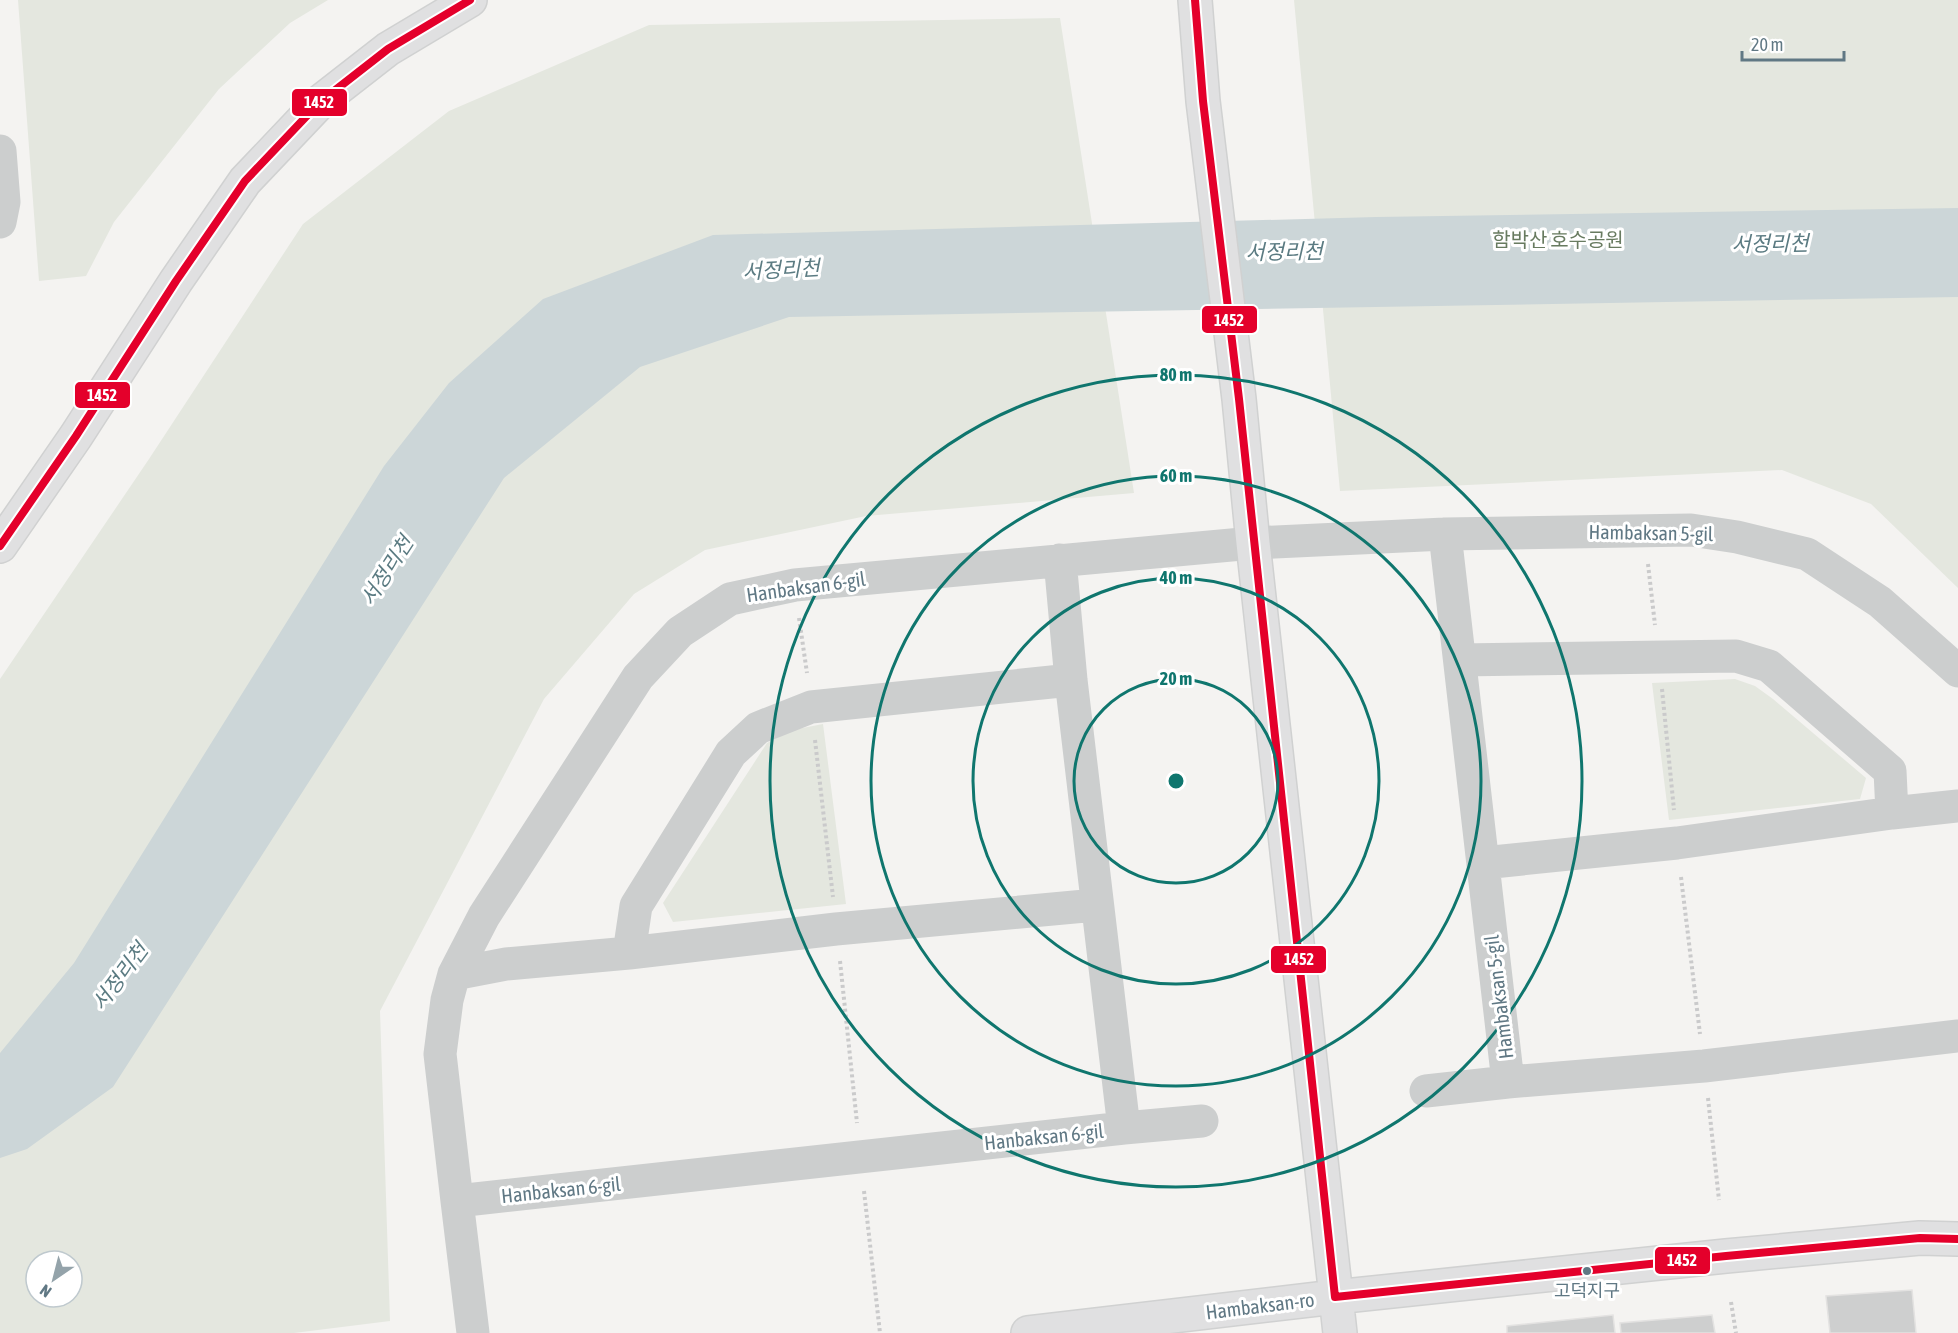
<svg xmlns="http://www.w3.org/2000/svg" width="1958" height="1333" viewBox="0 0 1958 1333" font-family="'Asap Condensed','Noto Sans KR',sans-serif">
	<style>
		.green { fill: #e4e7df; fill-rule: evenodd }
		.water { fill: #ccd6d8 }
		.building { fill: #cecfcf; stroke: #e3e2e1; stroke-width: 1.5 }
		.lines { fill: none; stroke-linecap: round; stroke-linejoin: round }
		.secondary-casing { stroke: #d0d1d1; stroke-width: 36 }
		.path { stroke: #cacacb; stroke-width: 4; stroke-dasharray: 3 3; stroke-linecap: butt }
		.street { stroke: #cccece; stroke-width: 33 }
		.secondary { stroke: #e0e0e1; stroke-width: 33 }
		.bus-1-casing { stroke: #fff; stroke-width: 12 }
		.bus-1 { stroke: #e4002b; stroke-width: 8 }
		.ring { fill: none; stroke: #0f766e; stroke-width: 3 }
		.bus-dot { fill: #607884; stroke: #fff; stroke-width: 2 }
		.labels { text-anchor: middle; stroke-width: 6; stroke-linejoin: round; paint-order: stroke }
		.bus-label { font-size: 18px; fill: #607884; stroke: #fff }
		.park-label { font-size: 20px; fill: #687b60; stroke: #fff }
		.street-label { font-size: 20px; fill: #607884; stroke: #fff }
		.water-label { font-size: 21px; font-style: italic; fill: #5b7b82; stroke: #fff }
		.centre { fill: #0f766e; stroke: #fff; stroke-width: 3 }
		.ring-label { font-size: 18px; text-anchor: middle; font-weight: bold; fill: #0f766e; stroke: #fff; stroke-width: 6; stroke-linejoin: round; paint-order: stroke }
		.line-badge { stroke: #fff; stroke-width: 2 }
		.badge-label { font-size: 16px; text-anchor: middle; font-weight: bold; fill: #fff }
	</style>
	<rect width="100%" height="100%" fill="#f4f3f1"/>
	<!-- green -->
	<path class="green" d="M18,0H328L290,23L219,89L114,222L86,276L39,281Z
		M1294,0H1958V588L1871,504L1782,470L1340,491Z
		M1060,18L1134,493L866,516L705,550L634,594L544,699L380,1011L390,1321L294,1333H0V679L149,459L303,224L449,111L649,25ZM36,1261H72V1297H36Z
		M1735,679L1755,686L1773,699L1866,778L1860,799L1669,820L1652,683Z
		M823,724L846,904L673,922L663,903L767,743L792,730Z"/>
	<!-- water -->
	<path class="water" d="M1958,208V297L789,317L640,367L504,478L113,1087L27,1149L0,1158V1053L74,963L384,466L449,383L543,299L713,235L1376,217Z"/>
	<!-- building -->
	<path class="building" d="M1912,1290L1916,1333H1830L1826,1296Z
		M1613,1315L1615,1333H1507V1326Z
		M1712,1315L1715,1333H1621L1620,1323Z"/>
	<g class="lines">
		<!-- secondary casing -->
		<g class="secondary-casing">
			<path id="secondary" d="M1195,0L1203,101L1239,399L1253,543L1340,1333
				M0,546L76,436L176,281L245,181L320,102L388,49L470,0
				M1028,1333L1335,1297L1726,1256L1920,1238L1958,1239"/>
		</g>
		<!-- path -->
		<path class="path" d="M1648,564L1655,625
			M799,618L807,673
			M1662,689L1674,810
			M815,740L833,897
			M1681,877L1700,1034
			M840,961L857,1123
			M1708,1098L1719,1200
			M864,1191L880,1333
			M1731,1302L1736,1333"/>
		<!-- street -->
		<path class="street" d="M0,151L4,202L0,222
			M1445,534L1508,1082L1704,1066L1958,1036
			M1060,560L1071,680L1124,1128L457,1201L440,1054L447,1000L454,974L484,916L638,677L680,632L730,599L795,585L1253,543L1445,534L1691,530L1737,537L1807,554L1880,602L1958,671
			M1460,660L1736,656L1769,666L1890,771L1892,813
			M1483,863L1677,843L1892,813L1958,806
			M629,953L636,906L731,753L758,728L811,707L1071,680
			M454,974L506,964L629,953L836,929L1096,905
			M1426,1091L1508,1082
			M1124,1128L1202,1121
			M457,1201L473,1333"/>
		<!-- secondary -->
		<use href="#secondary" class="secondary"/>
		<!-- bus-1 casing -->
		<g class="bus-1-casing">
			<path id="bus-1" d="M1195,0L1203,101L1239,399L1335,1297L1726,1256L1920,1238L1958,1239
				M0,546L76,436L176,281L245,181L320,102L388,49L470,0"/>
		</g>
		<!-- bus-1 -->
		<use href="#bus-1" class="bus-1"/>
	</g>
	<!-- distance rings -->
	<g class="ring">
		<circle cx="1176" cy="781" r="102"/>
		<circle cx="1176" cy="781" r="203"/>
		<circle cx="1176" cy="781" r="305"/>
		<circle cx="1176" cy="781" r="406"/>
	</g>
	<!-- markers -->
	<circle class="bus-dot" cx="1587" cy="1271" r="5"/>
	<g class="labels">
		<!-- bus labels -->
		<g class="bus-label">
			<text x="1587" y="1297">고덕지구</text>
		</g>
		<!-- park labels -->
		<g class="park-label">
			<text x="1558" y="247">함박산 호수공원</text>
		</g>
		<!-- street labels -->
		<g class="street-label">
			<text transform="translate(1651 533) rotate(1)" y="7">Hambaksan 5-gil</text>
			<text transform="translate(806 587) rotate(-8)" y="7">Hanbaksan 6-gil</text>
			<text transform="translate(1499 997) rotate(-97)" y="7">Hambaksan 5-gil</text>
			<text transform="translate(1044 1137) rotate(-6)" y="7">Hanbaksan 6-gil</text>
			<text transform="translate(561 1190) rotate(-6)" y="7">Hanbaksan 6-gil</text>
			<text transform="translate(1260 1306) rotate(-7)" y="7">Hambaksan-ro</text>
		</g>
		<!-- water labels -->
		<g class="water-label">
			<text transform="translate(1770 244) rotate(-1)" y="7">서정리천</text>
			<text transform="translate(1284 252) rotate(-1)" y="7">서정리천</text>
			<text transform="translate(781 270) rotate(-3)" y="7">서정리천</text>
			<text transform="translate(387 571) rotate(-57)" y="7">서정리천</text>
			<text transform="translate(120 977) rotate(-53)" y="7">서정리천</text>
		</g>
	</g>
	<circle cx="1176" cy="781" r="9" class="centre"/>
	<g class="ring-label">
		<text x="1176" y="381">80 m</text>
		<text x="1176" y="482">60 m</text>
		<text x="1176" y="584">40 m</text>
		<text x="1176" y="685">20 m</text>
	</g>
	<g class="line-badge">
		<rect x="291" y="88" width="57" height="29" rx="6" fill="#e4002b"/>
		<rect x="1201" y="305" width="57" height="29" rx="6" fill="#e4002b"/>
		<rect x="74" y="381" width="57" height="28" rx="6" fill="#e4002b"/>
		<rect x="1270" y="945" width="57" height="29" rx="6" fill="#e4002b"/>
		<rect x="1654" y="1246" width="57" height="29" rx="6" fill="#e4002b"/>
	</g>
	<g class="badge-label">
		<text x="319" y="108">1452</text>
		<text x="1229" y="326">1452</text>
		<text x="102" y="401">1452</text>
		<text x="1299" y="965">1452</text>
		<text x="1682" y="1266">1452</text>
	</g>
	<!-- north arrow -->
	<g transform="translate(54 1279) rotate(215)"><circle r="28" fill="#ffffff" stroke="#bfc9ce" stroke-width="1.5"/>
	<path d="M0-4.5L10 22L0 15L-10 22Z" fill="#94a3aa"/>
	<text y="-9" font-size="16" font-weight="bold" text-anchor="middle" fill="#607884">N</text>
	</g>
	<!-- scale -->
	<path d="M1742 51v9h102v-9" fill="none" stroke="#607884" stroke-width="3"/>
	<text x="1751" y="51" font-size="18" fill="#607884" stroke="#ffffff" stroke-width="4.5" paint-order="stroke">20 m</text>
</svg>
